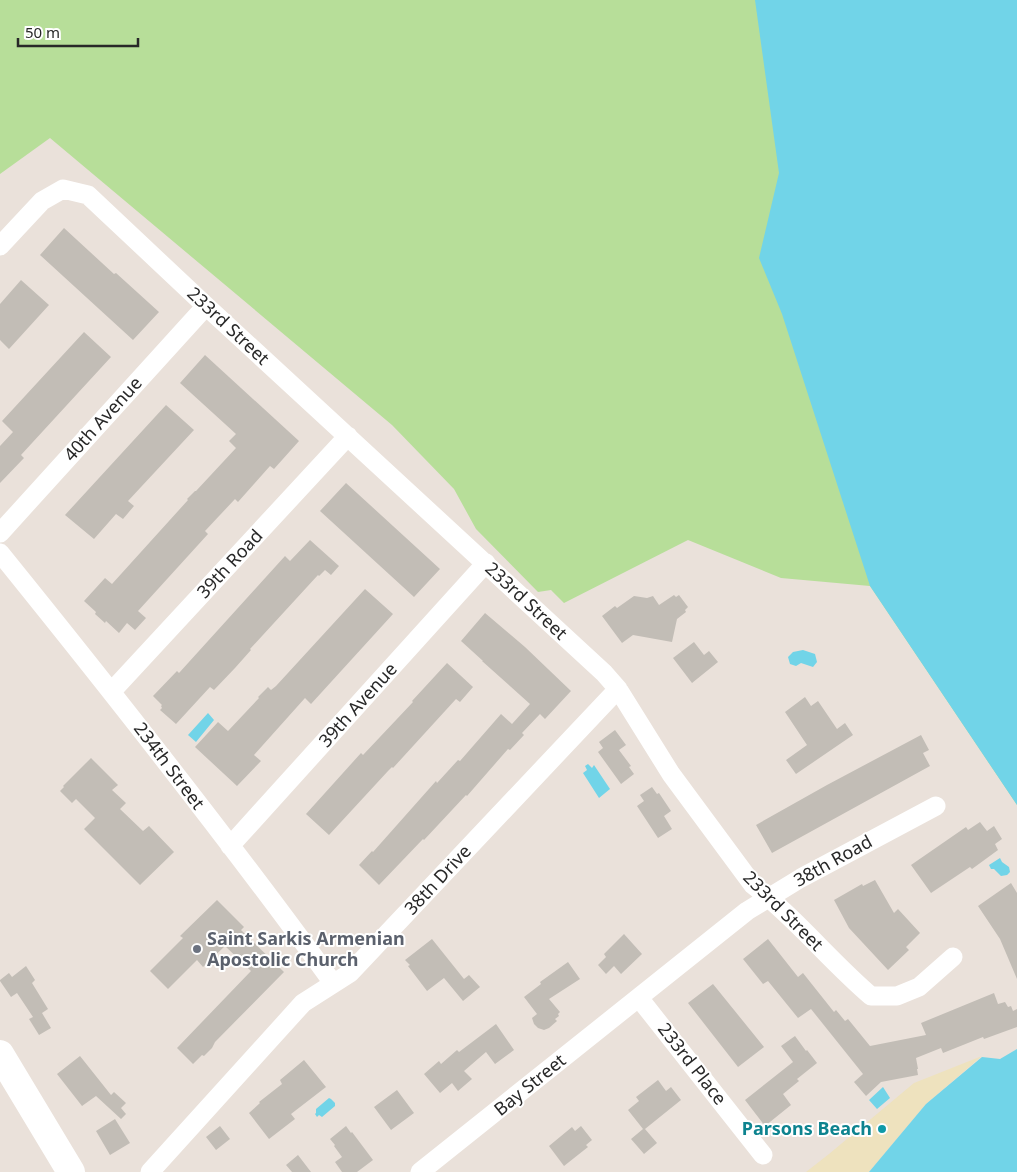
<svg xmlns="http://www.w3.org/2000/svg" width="1017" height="1172" viewBox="0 0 1017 1172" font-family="'Noto Sans',sans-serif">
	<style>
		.green { fill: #b7de99 }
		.sand { fill: #eee2be }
		.water { fill: #71d4e8 }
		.building { fill: #c2bdb6 }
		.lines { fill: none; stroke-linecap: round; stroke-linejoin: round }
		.street { stroke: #fff; stroke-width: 19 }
		.secondary { stroke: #fff; stroke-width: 28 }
		.worship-dot { fill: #6b7280; stroke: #fff; stroke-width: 2 }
		.culture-dot { fill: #0f9aa8; stroke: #fff; stroke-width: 2 }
		.labels { text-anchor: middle; stroke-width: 4; stroke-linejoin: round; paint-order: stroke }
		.street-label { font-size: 18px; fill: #282828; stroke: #fff }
		.worship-label { font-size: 18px; font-weight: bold; fill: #5b616d; stroke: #fff; text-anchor: start }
		.culture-label { font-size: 18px; font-weight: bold; fill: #0d838f; stroke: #fff; text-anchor: end }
	</style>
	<rect width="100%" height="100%" fill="#eae1da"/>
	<!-- green -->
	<path class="green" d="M0,0H905L1017,805L870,586L781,578L688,540L564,603L551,590L538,592L476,529L454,489L392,425L50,138L0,174Z"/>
	<!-- sand -->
	<path class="sand" d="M982,1056L926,1104L869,1172H806L829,1154L914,1083Z"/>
	<!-- water -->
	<path class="water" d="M755,0H1017V805L870,586L782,314L759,258L779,173Z
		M803,650L815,654L817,662L813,667L801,663L796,666L790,664L788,657L793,652Z
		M208,713L214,720L196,742L188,735Z
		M588,764L592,768L594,765L610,789L599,798L583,773L587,770L585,766Z
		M1000,858L1002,862L1009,867L1010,872L1007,875L1001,876L994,869H991L989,865Z
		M1017,1049V1172H869L926,1104L982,1057L1000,1059Z
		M883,1087L890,1098L877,1109L869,1100Z
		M329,1098L331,1099L335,1103V1106L322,1117L319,1115L317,1117L315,1114L316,1113V1109Z"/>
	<!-- building -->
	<path class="building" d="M64,228L114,274L116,273L159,312L133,340L40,255Z
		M21,280L49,305L9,349L0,340V304Z
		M84,332L111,357L21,455L24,458L0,483V446L13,432L2,421Z
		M205,355L299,441L274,469L270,466L238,502L235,499L205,531L208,534L138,611L146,618L135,630L127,623L119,633L106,621L105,623L95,614L96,612L84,601L105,578L112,584L188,500L187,499L195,491H196L236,448L229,441L236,434L180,383Z
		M166,405L194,430L128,501L134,506L123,519L116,514L94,539L65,515Z
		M346,483L440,569L414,597L320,511Z
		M310,540L339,566L331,575L325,570L319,576L318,575L250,649L251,650L235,668L214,690L210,687L176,724L160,710L162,708L161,706L162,705L153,696L177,671L179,673L285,556L290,561Z
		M365,589L393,614L311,704L305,698L254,755L261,761L237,786L195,747L218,722L228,731L259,698L258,697L268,687L271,690L276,686Z
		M674,595L676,597L679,595L688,607L685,610L686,612L677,619L672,642L633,635L622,643L602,616L615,606L617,608L634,596L647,598L653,596L659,605Z
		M485,613L525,647L571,691L545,719L540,714L522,733L524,735L510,750L508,749L467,796L466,795L424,840L423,839L379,885L359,865L372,851L373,852L436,781L437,783L458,760L460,761L501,714L512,724L530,704L482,661H483L461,641Z
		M694,642L704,655L709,651L718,662L692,683L673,658Z
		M447,663L473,687L460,702L456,699L393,768L392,767L388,771L329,835L306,814L361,753L363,755L413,702L412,701Z
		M805,697L811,706L818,701L837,729L845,723L853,735L796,774L786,760L807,745L785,712Z
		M615,730L626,745L619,750L631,766L629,767L634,774L621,784L598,752L603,748L599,742Z
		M921,735L929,750L923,753L930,766L772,853L756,825L827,785Z
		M91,758L118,785L112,790L126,803L120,809L143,831L149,826L174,852L140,885L84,829L95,818L76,799L72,803L60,791L64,787L63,786Z
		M652,787L657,794L659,793L671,811L664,816L672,829L658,838L637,806L644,801L640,795Z
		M980,822L987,831L994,826L1002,839L995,844L998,850L972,869L970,867L931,893L911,865L966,827L968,830Z
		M875,880L894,913L898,909L920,933L906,947L909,950L888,970L849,928L834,900L862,884L863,886Z
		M1011,883L1017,893V979L1000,939L978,906Z
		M217,900L244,927L241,930L284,972L215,1042L212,1048L204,1056L202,1055L193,1064L177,1048L251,971L225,946L203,967L197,960L168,989L150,971L183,938L180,936Z
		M624,934L642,954L621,974L614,966L606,974L598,965L606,957L604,954Z
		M432,939L464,979L469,975L480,987L463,1001L444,978L427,991L408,966L410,965L405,960Z
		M768,939L798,977L803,973L834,1012L836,1010L845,1021L848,1019L870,1046L926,1035L921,1023L994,993L998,1004L1005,1002L1008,1007L1011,1006L1013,1011L1017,1009V1027L984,1039L983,1037L943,1053L941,1048L916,1058L918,1069H917L918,1075L881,1082L866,1096L854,1082L863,1074L811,1009L798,1018L768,981L763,984L743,959Z
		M568,962L580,979L549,999L560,1012L558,1014L559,1016L555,1019L557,1021L549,1028L544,1030L538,1028L534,1024L532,1018L537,1014L524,997L541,984L540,982Z
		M26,966L35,980L32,983L48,1009L42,1013L51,1028L39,1035L29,1019L33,1017L17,993L11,997L0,981V980L9,973L12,977Z
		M713,984L764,1047L738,1067L688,1003Z
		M496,1024L514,1050L495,1064L486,1052L464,1071L472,1079L458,1091L452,1083L440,1093L424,1074L439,1061L441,1064L457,1050L459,1052Z
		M795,1036L806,1051L807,1050L817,1063L797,1079L799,1081L783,1094L791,1105L765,1126L745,1100L793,1062L781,1046Z
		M80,1056L111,1095L114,1092L126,1103L121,1108L126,1114L121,1119L96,1096L82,1106L57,1074Z
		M304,1060L326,1087L291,1114L295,1119L269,1139L249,1113L260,1103L259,1102L282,1084L280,1080Z
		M658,1080L666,1091L671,1087L681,1100L645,1129L657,1143L644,1154L631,1139L643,1129L628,1110L639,1101L636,1097Z
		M397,1090L414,1113L391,1130L374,1107Z
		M115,1119L130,1143L110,1155L96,1131Z
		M220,1126L230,1139L216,1150L206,1137Z
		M346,1126L351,1133L352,1132L373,1160L357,1172H342L335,1162L342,1157L334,1146L335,1145L330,1139Z
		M581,1126L592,1140L586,1145L588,1147L564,1166L549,1146L572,1127L575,1131Z
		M298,1155L311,1172H292L286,1165Z"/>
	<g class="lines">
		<!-- street -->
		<path class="street" d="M0,246L42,201L63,189L88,195L206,306L604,673L618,689L671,774L753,885C796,918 830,961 871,996H897L919,987L953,957
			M0,533L206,306
			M0,553C114,694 226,836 333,983
			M112,691L348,436
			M230,846L486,563
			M639,998L763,1155
			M150,1172L303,1003L350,973L618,689
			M420,1172L747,911L801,878L936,806"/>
		<!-- secondary -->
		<path class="secondary" d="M0,1054L71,1172"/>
	</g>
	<!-- markers -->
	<circle class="worship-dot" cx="197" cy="949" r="5"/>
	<circle class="culture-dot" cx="882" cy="1129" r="5"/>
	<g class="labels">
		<!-- street labels -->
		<g class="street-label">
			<text transform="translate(228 326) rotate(43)" y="6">233rd Street</text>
			<text transform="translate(103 419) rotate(-48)" y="6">40th Avenue</text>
			<text transform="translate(230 564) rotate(-47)" y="6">39th Road</text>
			<text transform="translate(526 601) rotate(43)" y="6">233rd Street</text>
			<text transform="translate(358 705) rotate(-48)" y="6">39th Avenue</text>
			<text transform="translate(169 766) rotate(53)" y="6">234th Street</text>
			<text transform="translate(833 861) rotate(-29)" y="6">38th Road</text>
			<text transform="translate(438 880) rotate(-47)" y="6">38th Drive</text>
			<text transform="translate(783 911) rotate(45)" y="6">233rd Street</text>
			<text transform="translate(692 1064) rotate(52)" y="6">233rd Place</text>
			<text transform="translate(530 1085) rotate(-39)" y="6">Bay Street</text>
		</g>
		<!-- worship labels -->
		<g class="worship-label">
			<text x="207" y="945">Saint Sarkis Armenian<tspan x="207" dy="21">Apostolic Church</tspan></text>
		</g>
		<!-- culture labels -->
		<g class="culture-label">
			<text x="872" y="1135">Parsons Beach</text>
		</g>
	</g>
	<!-- scale -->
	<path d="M18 38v8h120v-8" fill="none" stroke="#282828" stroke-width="2.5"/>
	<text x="25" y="38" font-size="15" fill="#282828" stroke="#ffffff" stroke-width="4" paint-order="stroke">50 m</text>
</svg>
